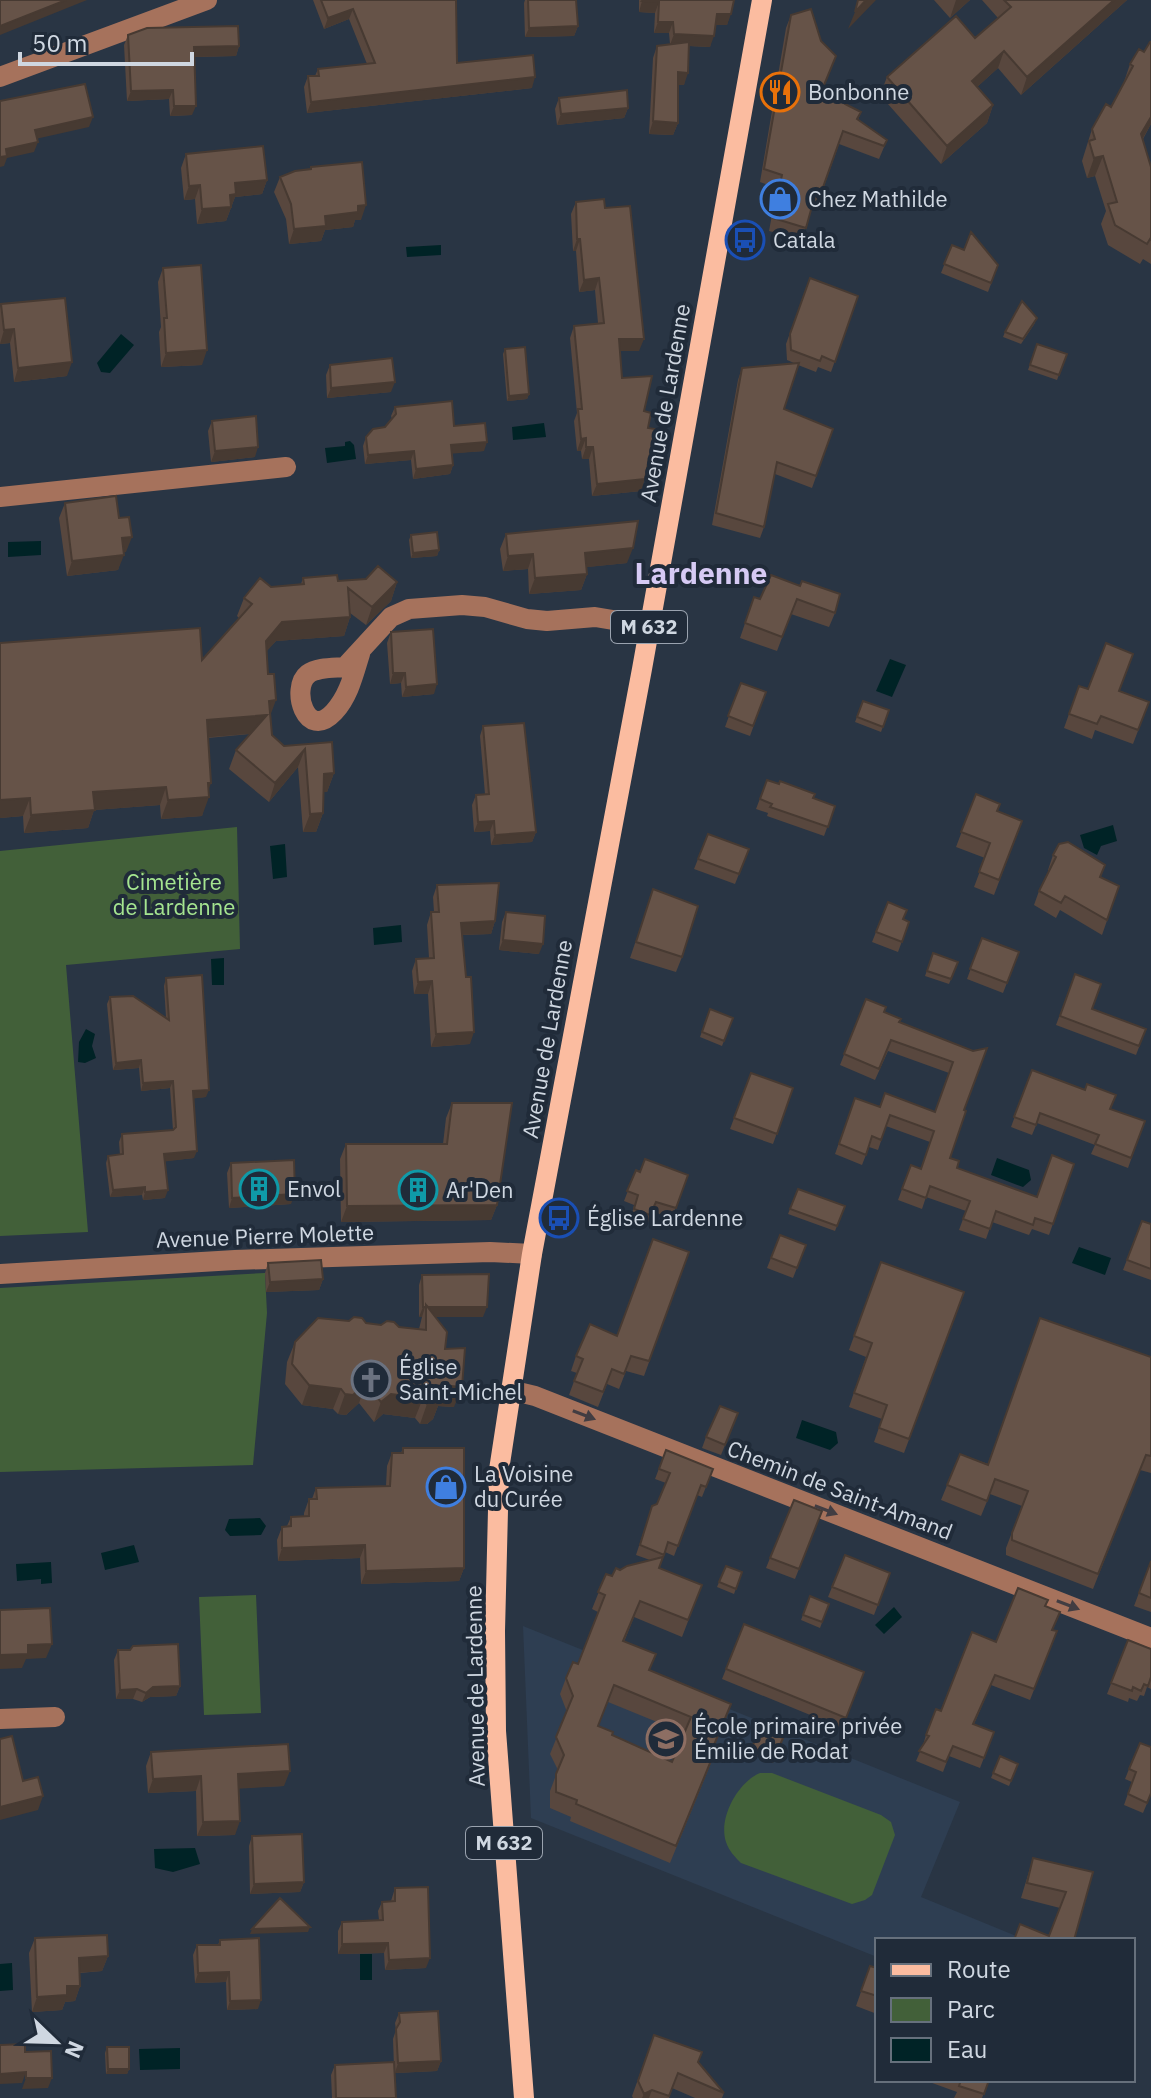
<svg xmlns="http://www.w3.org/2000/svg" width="1151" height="2098" viewBox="0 0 1151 2098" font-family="'IBM Plex Sans',sans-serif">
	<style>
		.built { fill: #2e3e52 }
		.green { fill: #426039 }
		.water { fill: #002326 }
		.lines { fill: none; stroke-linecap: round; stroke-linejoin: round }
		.minor { stroke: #a6725c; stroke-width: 20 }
		.major { stroke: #fbbca0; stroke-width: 20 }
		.wall { fill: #58473e; fill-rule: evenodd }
		.shaded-wall { fill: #473a32 }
		.building { fill: #665348; stroke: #473a32; stroke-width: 2; fill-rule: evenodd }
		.oneway { fill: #423d42 }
		.labels { text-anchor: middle; stroke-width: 8; stroke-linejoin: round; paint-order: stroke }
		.shield { fill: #202b39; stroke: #9aa3af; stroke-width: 2 }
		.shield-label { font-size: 20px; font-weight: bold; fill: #cfd7e1 }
		.poi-label { font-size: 22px; fill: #cfd7e1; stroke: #202b39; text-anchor: start }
		.street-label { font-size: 22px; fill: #cfd7e1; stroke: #202b39 }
		.park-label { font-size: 22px; fill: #a5e590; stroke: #202b39 }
		.district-label { font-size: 30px; font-weight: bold; fill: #d6caf4; stroke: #202b39 }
	</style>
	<rect width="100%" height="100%" fill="#293544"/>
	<!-- built -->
	<path class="built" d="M523,1626L960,1802L921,1897L1026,1940H877V1957L531,1818Z"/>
	<!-- green -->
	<path class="green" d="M237,827L240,949L66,965L88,1232L0,1236V851Z
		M265,1273L267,1313L253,1465L0,1472V1288Z
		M256,1595L261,1713L204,1715L199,1597Z
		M760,1773H772L881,1815L891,1822L895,1835L872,1895L865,1900L852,1904L741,1863C735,1857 729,1851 726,1842C718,1818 738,1782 760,1773Z"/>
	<!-- water -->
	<path class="water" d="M441,245V255L407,257L406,247Z
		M121,334L134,345L110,373L101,372L97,363Z
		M544,423L546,437L513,440L512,427Z
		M350,441L354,445L356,459L327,463L325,448L345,446V442Z
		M41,541V555L8,557V542Z
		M890,659L906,665L892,697L876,691Z
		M1113,825L1117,841L1101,846L1097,855L1084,848L1080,835Z
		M285,844L287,877L273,879L270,846Z
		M401,925L402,942L374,945L373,928Z
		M224,958V985H212L211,959Z
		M86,1029L95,1034L92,1046L96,1058L85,1063L78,1062L79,1042Z
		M997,1158L1029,1170L1031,1180L1023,1187L991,1175Z
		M1079,1247L1111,1258L1105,1275L1072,1263Z
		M802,1420L836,1432L838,1443L830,1450L796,1438Z
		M260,1518L266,1526L261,1535L230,1536L225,1530L229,1519Z
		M134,1545L139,1562L105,1570L101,1553Z
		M51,1562L52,1583L41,1584V1579L17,1581L16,1564Z
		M894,1607L902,1617L884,1634L875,1625Z
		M195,1848L200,1864L173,1872L155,1868L154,1849Z
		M360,1954H372V1980H360Z
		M12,1963L13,1990L0,1991V1964Z
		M180,2048V2069L140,2070L139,2049Z"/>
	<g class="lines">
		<!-- minor -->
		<path class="minor" d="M0,77L207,0
			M0,497L286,467
			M360,654C354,673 349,696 334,712C306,742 290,688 308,674C317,667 334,668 345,667L391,617L409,609L462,605L485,607L527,619L547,621L595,617L649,626
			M0,1274L235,1260L490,1252L532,1254
			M510,1390L535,1396L1151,1638
			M0,1719L55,1717"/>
		<!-- major -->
		<path class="major" d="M524,2098L496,1731L495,1631L499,1470L532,1254L642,669L762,0"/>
	</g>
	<!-- wall -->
	<path class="wall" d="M313,0H456L457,63L532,88L307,113L304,87L308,76H315L318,69L367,64L349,19L324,29Z
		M525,0H576L578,26L574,36L525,37L524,3Z
		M639,0H734L727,25H715L710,47L689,46L684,85H678V123L673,135L649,134L653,58L657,46L670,44L669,33H654L655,13L639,12Z
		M934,0H970L950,18Z
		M982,0H1127L1021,95L998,68L977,87L993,105L987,123L941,164L880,95L887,77L975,38L998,18Z
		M791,15L821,41L836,56L824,85L845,104L861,112L858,120L887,140L879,159L839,144L818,203L813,201L802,240L769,231L777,188L760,182L786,28Z
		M128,35L239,46L236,56L194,57L192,115L170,116L169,99L127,101L124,45Z
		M1151,42V124L1143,139L1151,167V264L1143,259L1140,264L1108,245L1101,224L1106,211L1095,176L1087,178L1082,161L1092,129L1111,107L1123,85L1130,64L1144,52Z
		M559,98L628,108L624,118L557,125L555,109Z
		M186,154L267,180L262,194L235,197L226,221L197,224L195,199L184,200L181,168Z
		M311,167L361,220H355L353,227L325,230L321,241L289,244L286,219L274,192L280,177L310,169Z
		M576,202L605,208L639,351H620L622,378L644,411L648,428L641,491L592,496L589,459H582L581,451H577L574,421L577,413L570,338L574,326L598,323L595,290L579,292L576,251H573L571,214Z
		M952,245L998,265L988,292L941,273Z
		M163,268L202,365L161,367L159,332L161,327L158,282Z
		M810,278L858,296L831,372L818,367L816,372L798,365L784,409L833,429L812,488L775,474L764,527L760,538L712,525L738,380L742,368L794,363L787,360L786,344Z
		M1,304L67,376L14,382L10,343L0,344V308Z
		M1035,323L1021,344L1003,337L1005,332Z
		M1037,344L1067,354L1057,380L1028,370Z
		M505,349L529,394L527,399L507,401L503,354Z
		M330,365L391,392L327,398L326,375Z
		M395,407L454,426L484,451L452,453L453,465L450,474L413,479L411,460L365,464L363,446L366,437L385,427L392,419L391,416Z
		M212,421L255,457L211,462L208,431Z
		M65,503L126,552H123L118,570L67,576L59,518Z
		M506,534L627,563L586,567L587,574L581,590L529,594L528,569L503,571L500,549Z
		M411,535L439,550L437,556L411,558L409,540Z
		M303,578L338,581L397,582L391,601L366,625L350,613V617L344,636L276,641L266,651L272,735L284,746L332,742L334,773L327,792H323V813L316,832H303L298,767L269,802L229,769L236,750L250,734L208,738V791L202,816L161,819L160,805L94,810L88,828L24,833L23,816L0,818V643L202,660L239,618L237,616L244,598L271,587L301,584Z
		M800,586L835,613L829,627L791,614L777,651L740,638L754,597L760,599Z
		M391,632L434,694L402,697L401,683L390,684L387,643Z
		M741,683L766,692L750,736L725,727Z
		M1079,686L1088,689L1119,691L1149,702L1133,744L1095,730L1092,739L1064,728Z
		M863,701L889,710L881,732L855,722Z
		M483,726L536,832L532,842L491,845L490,831L474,832L472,805L476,795L485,794L480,736Z
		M767,780L835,806L824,836L767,816L768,813L756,809Z
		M976,794L997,811L1022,821L994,895L974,887L985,858L956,847Z
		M708,834L749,849L735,884L694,869Z
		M1053,855L1119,886L1102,935L1060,910L1056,918L1034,905L1039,891L1049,871L1048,870Z
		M437,885L495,921L491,934L462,935L470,1044L431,1047L428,994H414L412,971L416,959L429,958L427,925L431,912H434L433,897Z
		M888,902L903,919L909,922L898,952L872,942Z
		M648,905L682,957L676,972L630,958Z
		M506,912L539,954L499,950L502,922Z
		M982,938L1019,952L1003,993L967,979Z
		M933,953L958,962L949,984L925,976Z
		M1075,974L1092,1009L1146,1029L1136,1055L1056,1025Z
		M166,978L206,1097L194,1098V1158L165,1161V1198L143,1200L142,1195L110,1197L106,1163L108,1156L120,1155L119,1142L122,1134L173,1130L170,1088L141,1091L139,1068L113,1070L107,1004L110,997L166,1017L164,986Z
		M866,999L899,1022L973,1051L964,1110L950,1158L957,1168L1037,1197L1074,1164L1049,1235L1032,1229L1029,1235L992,1222L986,1239L959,1230L966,1211L926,1197L922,1209L898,1200L911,1165L921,1169L930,1142L886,1126L878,1150L869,1147L862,1165L835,1154L855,1098L880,1107L935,1112L949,1073L888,1051L875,1080L840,1065Z
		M710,1009L733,1018L722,1046L700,1037Z
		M1032,1070L1111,1109L1145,1121L1128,1168L1091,1154L1095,1145L1037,1123L1032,1135L1011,1127Z
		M751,1073L793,1088L773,1144L730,1129Z
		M452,1103L497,1205L491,1220L341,1222L340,1159L346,1144H443L446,1118Z
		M231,1163L291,1204L229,1208L227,1173Z
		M636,1170L640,1172L688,1175L672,1217L652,1212L647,1225L631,1218L634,1205L624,1201Z
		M798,1189L845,1206L835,1231L788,1214Z
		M1142,1221L1151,1224V1280L1123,1270Z
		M780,1235L806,1245L793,1278L767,1268Z
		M689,1252L644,1376L626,1371L619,1389L607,1384L598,1407L569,1395L577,1373L571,1371L576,1356L617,1336Z
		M881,1262L964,1292L904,1453L874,1442L882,1419L849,1407L866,1357L849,1350Z
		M268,1263L323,1279L319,1290L266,1292L265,1273Z
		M422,1275L483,1317H436L445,1349L454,1407L438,1406L433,1419L427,1424H420L415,1418L383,1414L374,1422L359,1403L346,1415L338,1414L333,1409L302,1405L285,1384L287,1362L295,1342L366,1323L419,1329L422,1317H419V1285Z
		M1151,1357V1473L1140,1470L1093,1589L1006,1555V1548L1022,1506L990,1494L981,1516L941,1500L960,1454L988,1464Z
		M738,1413L721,1455L702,1448L706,1437Z
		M403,1448L464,1568L459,1581L361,1584L360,1558L278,1561L277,1540L282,1527L287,1526L291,1517H304V1513L309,1499H312L316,1488L386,1486L387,1466L392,1453H401Z
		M666,1450L713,1469L702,1497L697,1495L674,1556L665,1552L659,1568L702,1585L682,1637L634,1617L624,1642L650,1671L725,1720L714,1746L711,1763L670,1863L570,1821L571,1817L550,1808V1791L558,1770L550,1754L567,1712L560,1694L566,1678L578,1664L598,1612L592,1609L606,1574L612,1576L620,1570L650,1560L636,1555L652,1506L657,1504L666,1483L655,1479ZM608,1702L684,1733L672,1762L612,1735L598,1726Z
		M822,1511L795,1579L766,1568L770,1558Z
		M845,1555L890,1573L874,1615L828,1597Z
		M1151,1561V1612L1134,1606Z
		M726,1566L742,1572L734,1594L717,1587Z
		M810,1596L829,1604L820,1628L801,1620Z
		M1045,1606L1052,1630L1057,1631L1030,1700L991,1685L974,1724L994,1732L980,1768L949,1756L943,1772L916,1761L923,1745L926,1735L941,1711L996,1642Z
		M744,1624L864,1672L842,1728L722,1679Z
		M1128,1640L1151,1649V1689L1147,1687L1144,1696L1140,1695L1137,1701L1129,1698L1128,1702L1107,1694Z
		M118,1650L180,1686L176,1696L150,1697L142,1702L133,1699H116L114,1660Z
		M759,1729L783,1738L773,1763L750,1753Z
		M1151,1747V1794L1143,1813L1124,1805L1132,1782L1125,1779L1129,1769Z
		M151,1752L284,1786L239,1788L235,1835L197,1836L196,1791L148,1793L146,1766Z
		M1000,1756L1018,1764L1009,1786L991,1778Z
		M252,1836L304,1882L300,1892L250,1894L249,1846Z
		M1033,1858L1093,1872L1074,1940H1014L1049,1936L1060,1908L1021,1898Z
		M395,1888L426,1968L385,1970L384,1953L338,1954V1931L342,1922L379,1920L378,1911L382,1902L391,1901Z
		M35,1938L108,1956L102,1971L80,1973V1986L75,2001L65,2002L62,2010L32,2012L29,1953Z
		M220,1940L258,2009L227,2010L226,1982L195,1983L193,1955L197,1945H218Z
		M870,1966L877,1968V2014L856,2006Z
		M399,2013L441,2061L437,2071L395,2073L396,2098H332L331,2075L335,2065L394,2067L393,2039L396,2030L395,2023Z
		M654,2035L698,2062L724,2093L722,2098H695L672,2088L669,2098H633L632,2096Z
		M107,2047L129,2069L127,2074H106L105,2053Z
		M924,2080H989L982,2098H954L957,2092Z"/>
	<!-- shaded-wall -->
	<path class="shaded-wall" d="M66,0H87L0,35V26Z
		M866,0H876L848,29L855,12Z
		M956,0H970L950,18Z
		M1114,0H1127L1021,95L1027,77Z
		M642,1L659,2L655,13L639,12Z
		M353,9L349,19L324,29L328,18Z
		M717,14H731L727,25H713Z
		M658,22H673L669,33H654Z
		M578,26L574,36L525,37L529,28Z
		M674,34L714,36L710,47L670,45Z
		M239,46L236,56L191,57L194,47Z
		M1004,51L998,68L965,98L972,81Z
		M678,72L688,73L684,85H674Z
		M535,77L532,88L307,113L311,102Z
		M173,90L169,99L127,101L131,91Z
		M993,105L987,123L941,164L947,146Z
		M174,106H196L192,115L170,116Z
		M628,108L624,118L557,125L561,114Z
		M93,117L89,127L31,140L35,130Z
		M1151,117V124L1134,154L1141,134Z
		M653,121L678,123L673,135L649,134Z
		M38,142L34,152L7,158L4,166L0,167V157L6,149Z
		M1103,156L1095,176L1087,178L1094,158Z
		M267,180L262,194L235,197L226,221L197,224L202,209L235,183Z
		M200,185L195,199L184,200L189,186Z
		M366,205L361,220H355L353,227L325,230L321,241L289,244L294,229L325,216L358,206Z
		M577,239H580L576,251H573Z
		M599,278L595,290L579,292L584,280Z
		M14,329L10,343L0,344L4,330Z
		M619,339H644L639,351H615Z
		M207,350L202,365L161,367L166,353Z
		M72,362L67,376L14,382L18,368Z
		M395,382L391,392L327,398L331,388Z
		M529,394L527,399L507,401L509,396Z
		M586,438L581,451H577L581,439Z
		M487,442L484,451L448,454L451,445Z
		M258,447L255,457L211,462L215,451Z
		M586,447H593L589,459H582Z
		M414,451L411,460L365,464L368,455Z
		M453,465L450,474L413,479L416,469Z
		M645,479L641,491L592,496L597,484Z
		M132,537L126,552L116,553L122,538Z
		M633,548L627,563L579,568L585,553Z
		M439,550L437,556L411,558L413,553Z
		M533,554L528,569L503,571L508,556Z
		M124,555L118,570L67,576L72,561Z
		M587,574L581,590L529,594L535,578Z
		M397,582L391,601L366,625L372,607Z
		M350,617L344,636L276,641L259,660L266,641L282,622Z
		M393,673H405L401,683L390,684Z
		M437,684L434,694L402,697L406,687Z
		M276,700L269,719L260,733L200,738L207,720L269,701Z
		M305,749L298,767L269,802L275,783Z
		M334,773L327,792H317L324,774Z
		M208,783H211L206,797H209L202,816L161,819L168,800Z
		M166,787L160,805L94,810L88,828L24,833L31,815L93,792Z
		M30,798L23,816L0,818V800Z
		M323,813L316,832H303L310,814Z
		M494,821L490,831L474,832L478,822Z
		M536,832L532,842L491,845L495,835Z
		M495,921L491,934L457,935L461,923Z
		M503,940L543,944L539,954L499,950Z
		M432,981L428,994H414L418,982Z
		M474,1032L470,1044L431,1047L436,1034Z
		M141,1060L139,1068L113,1070L116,1063Z
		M173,1081L170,1088L141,1091L143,1083Z
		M209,1090L206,1097L190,1099L193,1091Z
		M197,1151L194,1158L161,1162L164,1154Z
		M145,1187L142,1195L110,1197L113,1190Z
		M168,1190L165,1198L143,1200L145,1192Z
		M295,1194L291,1204L229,1208L232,1198Z
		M497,1205L491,1220L341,1222L347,1206Z
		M323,1279L319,1290L266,1292L270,1282Z
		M423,1307H425L422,1317H419Z
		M426,1307H487L483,1317H426Z
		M366,1383L359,1403L346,1415L338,1414L345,1394Z
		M309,1385L341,1389L333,1409L302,1405Z
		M441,1385L462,1387L454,1407L438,1406L433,1419L427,1424H420L427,1404Z
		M391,1394L423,1398L415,1418L383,1414L374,1422L381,1402Z
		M365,1545L360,1558L278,1561L282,1548Z
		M464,1568L459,1581L361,1584L366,1571Z
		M52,1644L46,1658L26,1659L22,1668L0,1669V1655L28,1645Z
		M180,1686L176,1696L150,1697L142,1702L146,1693L153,1687Z
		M137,1689L133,1699H116L120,1690Z
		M290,1771L284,1786L233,1789L238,1774Z
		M201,1776L196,1791L148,1793L153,1779Z
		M43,1796L38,1810L0,1820V1807Z
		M240,1821L235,1835L197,1836L203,1822Z
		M304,1882L300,1892L250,1894L254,1884Z
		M310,1927L308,1932L250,1934L252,1929Z
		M388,1943L384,1953L338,1954L342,1944Z
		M108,1956L102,1971L74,1973L79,1958Z
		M430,1958L426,1968L385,1970L389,1960Z
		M229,1972L226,1982L195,1983L198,1973Z
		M67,1986H80L75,2001L65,2002L62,2010L32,2012L37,1997Z
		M261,2000L258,2009L227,2010L230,2001Z
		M441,2061L437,2071L395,2073L398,2063Z
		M108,2069H129L127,2074H106Z
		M26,2072L22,2083L0,2084V2074Z
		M26,2078H52L48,2088L22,2089Z
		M652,2090L649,2098H642L644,2094Z"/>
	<!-- building -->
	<path class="building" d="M0,0H66L0,26Z
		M321,0H456L457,63L533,55L535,77L311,102L308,76H319L318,69L375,63L353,9L328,18Z
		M528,0H576L578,26L529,28Z
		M643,0H734L731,14H717L714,36L674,34L673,22H658L659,2L642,1Z
		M858,0H866L855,12Z
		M1004,0H1114L1027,77L1004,51L972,81L993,105L947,146L887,77L956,16L975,38L1011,7Z
		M811,9L821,41L836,56L824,85L848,97L845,104L861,112L857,119L887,140L884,146L843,131L822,190L817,188L806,228L773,218L782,175L764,169L791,15Z
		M238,26L239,46L194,47L196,106H174L173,90L131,91L128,35L147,28Z
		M689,42L688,73L678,72V123L653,121L657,46Z
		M1150,42H1151V117L1141,134L1151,167V240L1150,239L1147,244L1115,225L1108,204L1117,202L1103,156L1094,158L1089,141L1095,139L1092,129L1106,104L1111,107L1133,66L1130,64L1139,49L1144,52Z
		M85,84L93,117L35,130L38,142L6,149L7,156L0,157V101Z
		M627,90L628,108L561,114L559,98Z
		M263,146L267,180L235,183L236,194L230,195L231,207L202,209L200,185L189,186L186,154Z
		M362,162L366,205L358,206V212L325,216L326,226L294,229L291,204L280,177L295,171L311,169V167Z
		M604,199L605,208L630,206L644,339H619L622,378L652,376L644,411L651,413L648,428L655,429L645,479L597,484L593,447H586V438L581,439L578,409H582L574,326L604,323L599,278L584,280L580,239H577L576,202Z
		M971,232L998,265L991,283L944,264L952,245L964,250Z
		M201,265L207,350L166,353L164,318H167L163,268Z
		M810,278L858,296L835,362L822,356L820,361L791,350L790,334Z
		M65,298L72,362L18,368L14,329L4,330L1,304Z
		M1022,301L1037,318L1023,339L1005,332Z
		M1037,344L1067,354L1059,375L1030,365Z
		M525,347L529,394L509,396L505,349Z
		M392,358L395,382L331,388L330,365Z
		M799,363L784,409L833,429L816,476L777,462L764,527L716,513L742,368Z
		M452,401L454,426L485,423L487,442L451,445L453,465L416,469L414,451L368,455L366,437L373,429L385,427L396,414L395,407Z
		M256,416L258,447L215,451L212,421Z
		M116,496L119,518L129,517L132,537L122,538L124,555L72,561L65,503Z
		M638,521L633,548L585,553L587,574L535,578L533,554L508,556L506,534Z
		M437,532L439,550L413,553L411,535Z
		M378,566L397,582L372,607L348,588L350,617L282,622L266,641L268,674H274L276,700L269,701L272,735L284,746L332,742L334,773L324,774L323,813L310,814L305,749L275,783L236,750L267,715L207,720L211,783H208L209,797L168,800L166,787L93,792L95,810L31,815L30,798L0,800V643L200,628L202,660L252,604L244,598L260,578L271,587L304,584L303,578L337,575L338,581L366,579Z
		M771,575L800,586L802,581L840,594L835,613L797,599L782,637L745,623L754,597L760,599Z
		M433,629L437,684L406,687L405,673H393L391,632Z
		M1106,643L1133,654L1119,691L1149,702L1138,730L1101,716L1097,724L1069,714L1079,686L1088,689Z
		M741,683L766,692L753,726L728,716Z
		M863,701L889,710L883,727L857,717Z
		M524,723L536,832L495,835L494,821L478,822L476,795L489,794L483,726Z
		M767,780L779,784L780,781L815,794L813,798L835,806L828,827L770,807L772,804L760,799Z
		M976,794L1000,804L997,811L1022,821L999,880L979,872L990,843L961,832Z
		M708,834L749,849L739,874L698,859Z
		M1068,842L1105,865L1100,877L1119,886L1107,920L1065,896L1061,903L1039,891L1056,857L1053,855L1059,844Z
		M499,883L495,921L461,923L466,977H471L474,1032L436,1034L432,981L418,982L416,959L434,958L431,912H439L437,885Z
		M653,889L698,906L682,957L636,942Z
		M888,902L907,910L903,919L909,922L902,942L876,932Z
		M506,912L545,916L543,944L503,940Z
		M982,938L1019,952L1007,983L970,969Z
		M933,953L958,962L951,979L927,971Z
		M1075,974L1101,984L1092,1009L1146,1029L1139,1046L1060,1016Z
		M202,975L209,1090L193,1091L197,1151L164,1154L168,1190L145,1192V1187L113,1190L108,1156L123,1154L122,1134L173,1130L176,1127L173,1081L143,1083L141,1060L116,1063L110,997L133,996L169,1020L166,978Z
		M866,999L886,1007L884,1012L901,1019L899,1022L973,1051L987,1048L964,1110L966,1111L950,1158L959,1161L957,1168L1037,1197L1052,1155L1074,1164L1053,1224L1035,1218L1033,1225L996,1211L990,1229L963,1219L970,1201L930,1186L926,1198L902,1189L911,1165L921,1169L934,1131L890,1115L881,1140L872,1136L866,1155L839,1144L855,1098L880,1107L885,1093L935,1112L953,1062L891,1040L879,1069L844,1054Z
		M710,1009L733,1018L724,1041L702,1032Z
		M1032,1070L1085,1090L1087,1084L1116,1095L1110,1109L1145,1121L1131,1158L1095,1144L1099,1135L1040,1113L1036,1125L1014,1117Z
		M751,1073L793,1088L777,1134L734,1118Z
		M452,1103H512L497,1205L347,1206L346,1144H447Z
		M645,1159L688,1175L676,1208L656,1202L650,1215L634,1209L638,1195L627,1191L636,1170L640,1172Z
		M294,1160L295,1194L232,1198L231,1163Z
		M798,1189L845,1206L837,1226L790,1209Z
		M1142,1221L1151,1224V1269L1127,1260Z
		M780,1235L806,1245L797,1268L771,1258Z
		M653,1239L689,1252L649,1361L631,1356L624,1374L612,1369L603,1392L574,1381L583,1359L576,1356L590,1324L617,1336Z
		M321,1260L323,1279L270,1282L268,1263Z
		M881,1262L964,1292L909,1439L879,1428L887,1405L854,1393L872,1343L854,1336Z
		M489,1274L487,1307H428L426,1305V1307H423L422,1275Z
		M426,1305L447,1332L445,1349L465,1348L462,1387L441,1385L440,1400L435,1404H427L423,1398L391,1394L381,1402L366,1383L353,1395L345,1394L341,1389L309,1385L292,1364L295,1342L318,1318L349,1321L354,1317L362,1318L366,1323L381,1325L387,1321L394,1322L399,1327L426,1330Z
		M1040,1318L1151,1357V1456L1146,1455L1098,1574L1012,1540V1533L1028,1491L995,1479L987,1501L947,1485L960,1454L988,1465Z
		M720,1406L738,1413L725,1445L706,1437Z
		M403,1448H464V1568L366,1571L365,1545L282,1548V1527L291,1526V1517L309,1516V1499H317L316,1488L390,1486L392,1453H403Z
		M666,1450L713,1469L706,1487L701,1485L678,1546L668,1542L664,1555L640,1545L652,1506L657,1504L670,1473L659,1469Z
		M794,1500L822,1511L799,1569L770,1558Z
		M845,1555L890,1573L878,1605L832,1587Z
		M663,1557L659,1568L702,1585L688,1620L640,1601L623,1641L656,1654L649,1670L731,1704L714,1745L717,1746L676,1846L576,1804L577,1800L556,1792V1774L564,1755L556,1737L573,1696L566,1678L573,1662L578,1664L605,1595L598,1592L606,1574L612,1576L616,1568L620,1570L627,1566ZM614,1685L691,1717L672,1762L612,1735L613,1732L598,1726Z
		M1151,1561V1598L1139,1593Z
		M726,1566L742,1572L736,1589L719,1582Z
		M1018,1588L1048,1600L1045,1606L1060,1612L1052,1630L1057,1631L1034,1689L995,1675L973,1724L994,1732L984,1758L953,1746L946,1762L919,1751L929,1736L926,1735L936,1709L941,1711L972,1632L996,1642Z
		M810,1596L829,1604L822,1622L803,1615Z
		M50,1608L52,1644L28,1645V1654L0,1655V1610Z
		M744,1624L864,1672L846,1718L726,1669Z
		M1128,1640L1151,1649V1677L1148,1686L1144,1684L1141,1691L1133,1687L1132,1691L1111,1683Z
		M178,1644L180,1686L153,1687L146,1693L137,1689L120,1690L118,1650H130L133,1646Z
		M759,1729L783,1738L775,1757L752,1748Z
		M12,1736L23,1781L38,1777L43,1796L0,1807V1739Z
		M1140,1743L1151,1747V1793L1147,1803L1128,1794L1136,1772L1129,1769Z
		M288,1744L290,1771L238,1774L240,1821L203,1822L201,1776L153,1779L151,1752Z
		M1000,1756L1018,1764L1011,1781L993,1773Z
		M302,1834L304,1882L254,1884L252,1836Z
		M1033,1858L1093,1872L1074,1940L1067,1939V1940H1014L1020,1924L1049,1936L1066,1892L1027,1883Z
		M428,1887L430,1958L389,1960L388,1943L342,1944V1922L383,1920L382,1902L395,1901V1888Z
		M280,1898L310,1927L252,1929Z
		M107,1935L108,1956L79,1958L80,1986H67V1995L37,1997L35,1938Z
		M259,1938L261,2000L230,2001L229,1972L198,1973L197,1945H220V1940Z
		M870,1966L877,1968V1996L861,1991Z
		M438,2011L441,2061L398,2063L396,2029L400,2022L399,2013Z
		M654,2035L702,2052L698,2062L724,2093L678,2073L669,2096L652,2090L644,2094L638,2081Z
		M25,2044V2052L51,2051L52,2078H26V2072L0,2074V2045Z
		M107,2047H129V2069H108Z
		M394,2062L396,2098H336L335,2065Z
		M961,2080H989L984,2094L959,2086Z"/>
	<!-- one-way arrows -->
	<defs><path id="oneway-solid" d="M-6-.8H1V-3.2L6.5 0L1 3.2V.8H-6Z" transform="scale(2)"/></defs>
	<g class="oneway">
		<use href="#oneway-solid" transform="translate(584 1415) rotate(21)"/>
		<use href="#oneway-solid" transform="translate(826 1510) rotate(21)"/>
		<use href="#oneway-solid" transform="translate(1068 1605) rotate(21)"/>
	</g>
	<!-- icons -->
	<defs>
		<g id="restaurant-ring" transform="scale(2)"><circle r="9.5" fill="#202b39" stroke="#e8710a" stroke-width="1.5"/><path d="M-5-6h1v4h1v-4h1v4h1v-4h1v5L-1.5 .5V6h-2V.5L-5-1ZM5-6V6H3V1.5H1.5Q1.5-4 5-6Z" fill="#e8710a"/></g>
		<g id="shop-ring" transform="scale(2)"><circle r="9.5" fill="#202b39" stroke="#3f7fe0" stroke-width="1.5"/><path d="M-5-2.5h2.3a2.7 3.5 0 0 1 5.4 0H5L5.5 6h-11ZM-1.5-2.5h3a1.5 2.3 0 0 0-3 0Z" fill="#3f7fe0"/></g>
		<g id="bus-ring" transform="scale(2)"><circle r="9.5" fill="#202b39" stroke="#1a4fb4" stroke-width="1.5"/><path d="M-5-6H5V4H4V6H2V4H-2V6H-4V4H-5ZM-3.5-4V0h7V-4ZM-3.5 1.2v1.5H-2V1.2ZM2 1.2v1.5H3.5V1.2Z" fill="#1a4fb4"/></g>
		<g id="building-ring" transform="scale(2)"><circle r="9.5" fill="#202b39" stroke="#0f9aa8" stroke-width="1.5"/><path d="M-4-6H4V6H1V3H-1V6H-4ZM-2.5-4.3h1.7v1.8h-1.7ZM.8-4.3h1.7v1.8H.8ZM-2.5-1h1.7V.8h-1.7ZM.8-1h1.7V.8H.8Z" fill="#0f9aa8"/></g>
		<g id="church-ring" transform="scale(2)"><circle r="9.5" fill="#202b39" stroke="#6b7280" stroke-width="1.5"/><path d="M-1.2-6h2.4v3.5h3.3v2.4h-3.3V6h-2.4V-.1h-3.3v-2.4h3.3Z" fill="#6b7280"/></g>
		<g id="school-ring" transform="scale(2)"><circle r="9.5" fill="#202b39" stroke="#8d6e63" stroke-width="1.5"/><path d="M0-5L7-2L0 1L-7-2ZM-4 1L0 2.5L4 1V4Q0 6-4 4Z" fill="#8d6e63"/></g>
	</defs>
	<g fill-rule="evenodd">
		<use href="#restaurant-ring" x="780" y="92"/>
		<use href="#shop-ring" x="780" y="199"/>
		<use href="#bus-ring" x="745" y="240"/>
		<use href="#building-ring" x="259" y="1189"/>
		<use href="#building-ring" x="418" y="1190"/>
		<use href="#bus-ring" x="559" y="1218"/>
		<use href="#church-ring" x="371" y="1380"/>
		<use href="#shop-ring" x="446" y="1487"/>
		<use href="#school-ring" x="666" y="1739"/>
	</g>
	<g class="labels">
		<!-- shield labels -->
		<g class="shield">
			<rect x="611" y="611" width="76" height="32" rx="6"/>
			<rect x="466" y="1827" width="76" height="32" rx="6"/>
		</g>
		<g class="shield-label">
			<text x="649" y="634">M 632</text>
			<text x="504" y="1850">M 632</text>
		</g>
		<!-- poi labels -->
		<g class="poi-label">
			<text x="808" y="100">Bonbonne</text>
			<text x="808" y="207">Chez Mathilde</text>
			<text x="773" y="248">Catala</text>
			<text x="287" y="1197">Envol</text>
			<text x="446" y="1198">Ar'Den</text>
			<text x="587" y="1226">Église Lardenne</text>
			<text x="399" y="1375">Église<tspan x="399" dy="25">Saint-Michel</tspan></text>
			<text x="474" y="1482">La Voisine<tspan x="474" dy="25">du Curée</tspan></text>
			<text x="694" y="1734">École primaire privée<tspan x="694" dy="25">Émilie de Rodat</tspan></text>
		</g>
		<!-- street labels -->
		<g class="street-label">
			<text transform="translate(665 403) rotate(-80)" y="8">Avenue de Lardenne</text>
			<text transform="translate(547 1039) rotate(-80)" y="8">Avenue de Lardenne</text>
			<text transform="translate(265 1236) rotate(-2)" y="8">Avenue Pierre Molette</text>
			<text transform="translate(840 1490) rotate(21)" y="8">Chemin de Saint-Amand</text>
			<text transform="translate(475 1686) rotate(-91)" y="8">Avenue de Lardenne</text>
		</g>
		<!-- park labels -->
		<g class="park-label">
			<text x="174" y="890">Cimetière<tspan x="174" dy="25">de Lardenne</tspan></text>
		</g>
		<!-- district labels -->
		<g class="district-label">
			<text x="701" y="584">Lardenne</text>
		</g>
	</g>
	<!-- legend -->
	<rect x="875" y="1938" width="260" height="144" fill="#202b39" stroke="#66707c" stroke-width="2"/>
	<rect x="891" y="1964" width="40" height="12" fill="#fbbca0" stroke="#66707c" stroke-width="2"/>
	<text x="947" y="1978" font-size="24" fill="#cfd7e1">Route</text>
	<rect x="891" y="1998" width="40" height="24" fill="#426039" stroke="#66707c" stroke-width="2"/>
	<text x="947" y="2018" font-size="24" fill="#cfd7e1">Parc</text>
	<rect x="891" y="2038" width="40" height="24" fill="#002326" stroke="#66707c" stroke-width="2"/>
	<text x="947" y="2058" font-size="24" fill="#cfd7e1">Eau</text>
	<!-- north arrow -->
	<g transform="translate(56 2042) rotate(113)" stroke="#202b39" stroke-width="6" paint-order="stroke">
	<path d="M0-6L14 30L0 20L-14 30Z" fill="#cfd7e1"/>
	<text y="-12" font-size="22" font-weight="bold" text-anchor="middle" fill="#cfd7e1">N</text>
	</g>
	<!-- scale -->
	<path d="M20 52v12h172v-12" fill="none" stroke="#cfd7e1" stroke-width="4"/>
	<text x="32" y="52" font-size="24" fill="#cfd7e1" stroke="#202b39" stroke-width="6" paint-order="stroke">50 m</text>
</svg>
